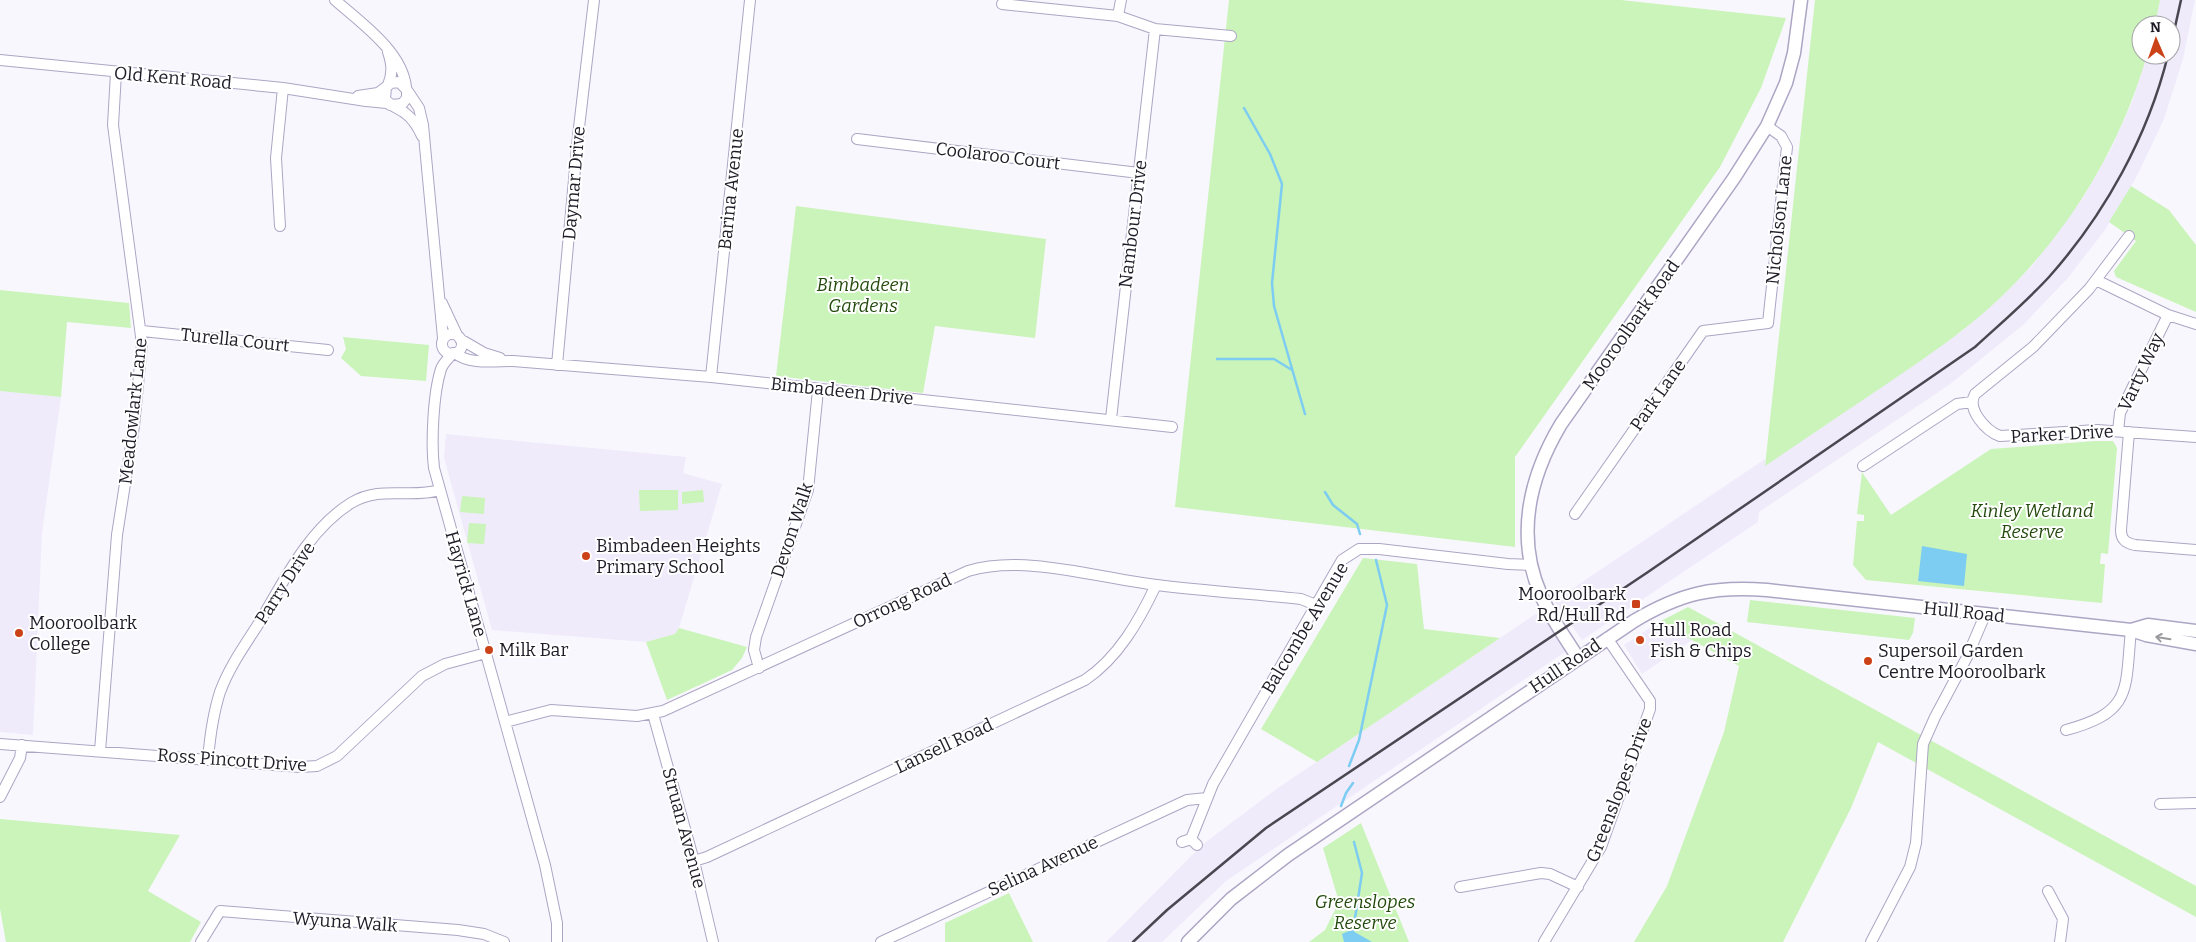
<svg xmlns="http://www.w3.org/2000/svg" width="2196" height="942" viewBox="0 0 2196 942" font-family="Bitter,serif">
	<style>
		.built { fill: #efebfb }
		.green { fill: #caf4b9 }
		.water { fill: #7dccf2 }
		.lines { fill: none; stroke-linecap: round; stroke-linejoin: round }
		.stream { stroke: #7dccf2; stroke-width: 2.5 }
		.minor-casing { stroke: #ada5c4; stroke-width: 12 }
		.major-casing { stroke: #ada5c4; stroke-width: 15 }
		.minor { stroke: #fff; stroke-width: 10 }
		.major { stroke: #fff; stroke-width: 12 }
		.rail { stroke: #4a4751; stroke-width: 2.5 }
		.oneway { stroke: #9a999e }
		.poi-dot { fill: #cb4219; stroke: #fff; stroke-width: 2 }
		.labels { text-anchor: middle; stroke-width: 4; stroke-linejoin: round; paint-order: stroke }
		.street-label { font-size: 18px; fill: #1f1c27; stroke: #fff }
		.park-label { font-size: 18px; font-style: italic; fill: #234a0c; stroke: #fff }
		.poi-label { font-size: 18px; fill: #1f1c27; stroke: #fff; text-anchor: start }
	</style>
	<rect width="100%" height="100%" fill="#f9f7fe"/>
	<!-- built -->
	<path class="built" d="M2160,0H2195L2183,59L2164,119L2137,176L2105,230L2067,279L2023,325L1949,385L1759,512L1758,522L1582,640L1554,601L1765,459V465L1962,331L2000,298L2032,266L2084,196L2111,149L2132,102L2147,55H2171V25H2155Z
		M0,391L61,397L42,533L33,735L0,732Z
		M446,434L686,457L683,473L722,484L679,628L675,634L646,642L492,630L444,458Z
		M1540,611L1568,650L1226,881L1162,942H1106L1203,844L1275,790Z
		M1659,622L1692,640L1642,674L1624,645Z"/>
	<!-- green -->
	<path class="green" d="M1229,0H1621L1786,18L1761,88L1720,167L1515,457V547L1175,507Z
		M1815,0H2160L2155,25H2141V55H2147C2119,152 2064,241 1988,309C1959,335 1926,357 1894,379C1851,408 1808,437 1765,466Z
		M2131,186L2169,210L2196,245V312L2116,277L2114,271L2136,241L2109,222Z
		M796,206L1046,239L1035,338L935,326L923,393L776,376Z
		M0,290L129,303L131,328L67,322L61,397L0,391Z
		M343,337L429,345L426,381L361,376L341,358L346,349Z
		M2095,441H2113L2117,448L2108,554L2101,553L2100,564H2105L2102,603L1866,580L1853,565L1857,521H1864V515L1857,514L1862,472L1891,515L1991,449Z
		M639,490H678V510L640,511Z
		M703,490L704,502L682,504V492Z
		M462,496L485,498L484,514L460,512Z
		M469,523L486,524L484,544L467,543Z
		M1363,558L1417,564L1424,629L1500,638L1317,762L1261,729Z
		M1750,600L1915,618L1913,633L1909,640L1747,622Z
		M1688,607L2196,886V917L1878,742L1851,808L1783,942H1634L1667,886L1724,732L1739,666L1659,622Z
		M679,628L747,647L742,658L732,670L667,700L646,642L675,634Z
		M0,819L180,835L148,891L201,922L190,942H6L0,909Z
		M1361,823L1409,942H1309L1325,930L1339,902L1323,848Z
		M1009,893L1033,942H945V923Z"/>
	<!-- water -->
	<path class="water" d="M1922,546L1967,554L1964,586L1918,581Z
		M1351,930L1353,931L1372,942H1344L1342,934Z"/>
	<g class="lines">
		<!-- stream -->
		<path class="stream" d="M1244,108L1270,154L1282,184L1272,283L1274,306L1305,414
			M1217,359H1274L1292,370
			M1325,492L1333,505L1357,524L1360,534
			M1349,766L1359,740L1387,605L1376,560
			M1341,806L1346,793L1353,783
			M1353,931L1362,873L1354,842"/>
		<!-- minor casing -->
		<g class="minor-casing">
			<path id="minor" d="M335,0C361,23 402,51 406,87
				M1002,4L1118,16L1155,29L1231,36
				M1118,16L1121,0
				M0,60L283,88L366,101L387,103
				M388,85C393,73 392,64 388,52
				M407,90L419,108L423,125L443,338
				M358,96L378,93L386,87
				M390,105L402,104L407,98V90L399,82L391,83L386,87L385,99C390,106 398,108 405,113C413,119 418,127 422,136
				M857,139L1139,173
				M280,226L276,158L283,88
				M2129,236L2089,289L2033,347L1975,394C1966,409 1986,431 2000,436L2097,430L2196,437
				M2096,280L2168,315L2196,324
				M442,303L457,335
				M142,331L328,350
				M442 344a10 10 0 1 1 20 0a10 10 0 1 1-20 0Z
				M460,339L484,353L500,358
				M453,353C449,358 443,363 441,369C433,394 431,443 434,468L545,865L557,923V942
				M455,353C469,365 495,361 513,361L711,377L1172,427
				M557,365L578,136L594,0
				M711,377L750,0
				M1111,419L1155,29
				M2118,431L2120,413L2168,315
				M2129,432L2121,530C2121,540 2126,543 2135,545L2196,550
				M1863,466L1957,404L1972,402
				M1575,514L1703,331L1768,323L1787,147L1781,136L1767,126
				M759,668L754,650L756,637L808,490L818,390
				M653,714L694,861L713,942
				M505,722L551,710L637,716L663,711L968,571C1024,554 1098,578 1157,585C1205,591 1253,594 1301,599L1316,605
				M2066,730C2133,712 2125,690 2131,630
				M0,744L300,767L317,766L337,756L422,676L445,664L486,653
				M100,751L117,535L134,426L142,344L113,125L116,73
				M208,759C210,736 213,714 220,692C229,667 245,645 259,623C284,581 308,530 351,503C381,485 410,499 440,490
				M0,797L20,758L22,745
				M2160,804L2196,803
				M1191,839L1213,784L1342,560L1359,549H1379L1508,564L1531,565
				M1182,842L1191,839L1197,845
				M694,861L707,857L1085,680C1118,658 1139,621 1156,585
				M1460,887L1541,873L1550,874L1578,887
				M2048,891L2063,919L2060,942
				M201,942L220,911L458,930L484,934L504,942
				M881,942L1187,800L1207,798
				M1544,942L1601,847L1650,709V701L1607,638
				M1871,942L1910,867L1916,843L1923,744L1935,717L1967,657L1985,615"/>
		</g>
		<!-- major casing -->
		<g class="major-casing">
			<path id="major" d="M2131,630L2148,625L2196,631
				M1578,658C1565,637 1550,617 1541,595C1515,536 1530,476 1561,424L1734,178L1767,126L1786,83L1794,53L1801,0
				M1188,942L1231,899L1288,855L1634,621C1681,593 1713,586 1767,590L2131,630L2146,635L2196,644"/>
		</g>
		<!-- minor -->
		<use href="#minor" class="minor"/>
		<!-- major -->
		<use href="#major" class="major"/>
		<!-- rail -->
		<path class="rail" d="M2171,45L2181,0
			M1133,942L1167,910L1266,828L1648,572L1975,347C2000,324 2026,302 2049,277C2105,214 2148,136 2168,55"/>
	</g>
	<!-- one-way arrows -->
	<defs><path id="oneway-shaft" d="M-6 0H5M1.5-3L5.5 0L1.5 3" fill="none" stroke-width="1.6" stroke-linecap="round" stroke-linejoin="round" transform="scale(1.25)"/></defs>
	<use class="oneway" href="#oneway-shaft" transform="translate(2163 638) rotate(-171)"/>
	<!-- markers -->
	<g class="poi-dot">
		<circle cx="586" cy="556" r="5"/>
		<rect x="1631" y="599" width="10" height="10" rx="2.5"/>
		<circle cx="19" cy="633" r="5"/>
		<circle cx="1640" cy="640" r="5"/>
		<circle cx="489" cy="650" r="5"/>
		<circle cx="1868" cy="661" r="5"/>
	</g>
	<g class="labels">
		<!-- street labels -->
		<g class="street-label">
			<text transform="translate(173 78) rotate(5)" y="6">Old Kent Road</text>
			<text transform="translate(998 156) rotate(7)" y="6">Coolaroo Court</text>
			<text transform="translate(574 183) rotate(-85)" y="6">Daymar Drive</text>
			<text transform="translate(731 189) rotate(-84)" y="6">Barina Avenue</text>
			<text transform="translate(1779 220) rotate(-84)" y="6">Nicholson Lane</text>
			<text transform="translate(1133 224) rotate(-83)" y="6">Nambour Drive</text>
			<text transform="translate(1631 325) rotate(-55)" y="6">Mooroolbark Road</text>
			<text transform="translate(235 340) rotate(6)" y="6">Turella Court</text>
			<text transform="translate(2141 372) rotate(-65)" y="6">Varty Way</text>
			<text transform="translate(842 391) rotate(6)" y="6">Bimbadeen Drive</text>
			<text transform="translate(1658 395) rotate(-55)" y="6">Park Lane</text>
			<text transform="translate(133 411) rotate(-84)" y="6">Meadowlark Lane</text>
			<text transform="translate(2062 434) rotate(-3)" y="6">Parker Drive</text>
			<text transform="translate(792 530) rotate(-72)" y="6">Devon Walk</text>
			<text transform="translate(285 583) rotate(-57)" y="6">Parry Drive</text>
			<text transform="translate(466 584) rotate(74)" y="6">Hayrick Lane</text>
			<text transform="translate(902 601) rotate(-25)" y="6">Orrong Road</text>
			<text transform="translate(1964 612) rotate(6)" y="6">Hull Road</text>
			<text transform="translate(1305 628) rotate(-59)" y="6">Balcombe Avenue</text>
			<text transform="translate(1565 666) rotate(-34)" y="6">Hull Road</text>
			<text transform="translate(944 746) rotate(-25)" y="6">Lansell Road</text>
			<text transform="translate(232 760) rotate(4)" y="6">Ross Pincott Drive</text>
			<text transform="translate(1619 790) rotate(-69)" y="6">Greenslopes Drive</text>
			<text transform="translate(684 828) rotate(75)" y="6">Struan Avenue</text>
			<text transform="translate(1043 866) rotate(-25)" y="6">Selina Avenue</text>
			<text transform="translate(345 922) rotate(4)" y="6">Wyuna Walk</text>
		</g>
		<!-- park labels -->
		<g class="park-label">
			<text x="863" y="291">Bimbadeen<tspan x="863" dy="21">Gardens</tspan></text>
			<text x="2032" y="517">Kinley Wetland<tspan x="2032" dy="21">Reserve</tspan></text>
			<text x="1365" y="908">Greenslopes<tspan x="1365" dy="21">Reserve</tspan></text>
		</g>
		<!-- poi labels -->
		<g class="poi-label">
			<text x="596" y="552">Bimbadeen Heights<tspan x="596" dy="21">Primary School</tspan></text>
			<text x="1626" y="600" text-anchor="end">Mooroolbark<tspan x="1626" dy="21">Rd/Hull Rd</tspan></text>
			<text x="29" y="629">Mooroolbark<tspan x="29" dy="21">College</tspan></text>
			<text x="1650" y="636">Hull Road<tspan x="1650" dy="21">Fish &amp; Chips</tspan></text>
			<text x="499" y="656">Milk Bar</text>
			<text x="1878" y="657">Supersoil Garden<tspan x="1878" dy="21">Centre Mooroolbark</tspan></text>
		</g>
	</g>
	<!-- north arrow -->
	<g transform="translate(2156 40) rotate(358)"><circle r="24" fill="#ffffff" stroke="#a5a4a9"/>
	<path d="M0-4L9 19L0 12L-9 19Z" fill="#cb4219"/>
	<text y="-8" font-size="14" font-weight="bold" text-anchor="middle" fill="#1f1c27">N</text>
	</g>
</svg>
